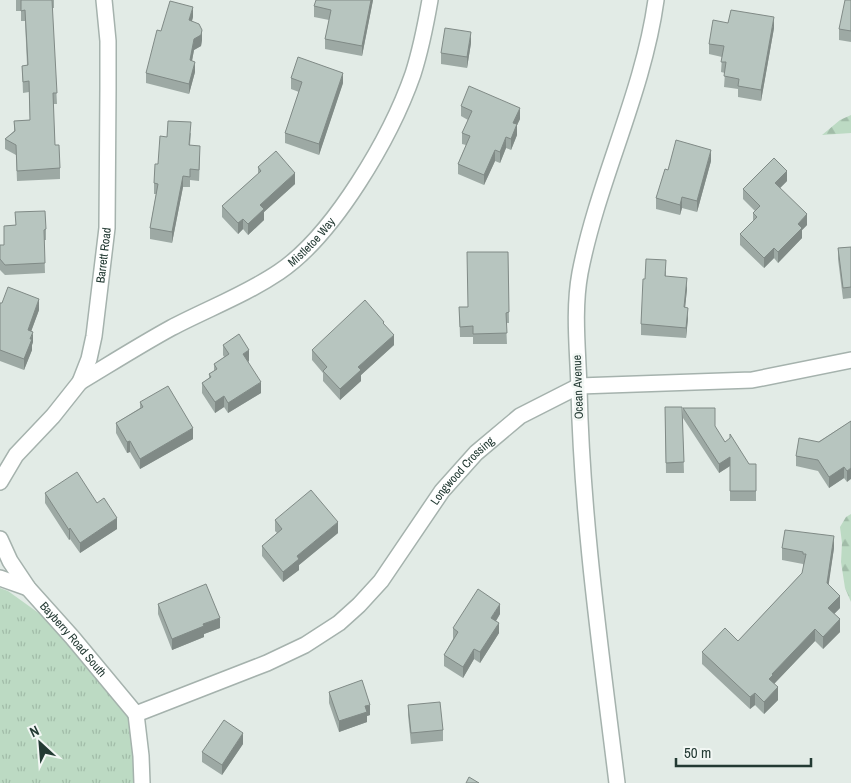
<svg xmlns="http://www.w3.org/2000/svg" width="851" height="783" viewBox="0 0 851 783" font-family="'Archivo Narrow',sans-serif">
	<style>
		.grass { fill: url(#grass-tufts) }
		.forest { fill: url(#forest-firs) }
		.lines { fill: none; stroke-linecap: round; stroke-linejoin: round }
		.minor-casing { stroke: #a5b2ad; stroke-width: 18 }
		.minor { stroke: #fff; stroke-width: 15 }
		.wall { fill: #9da9a4 }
		.shaded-wall { fill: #808a86 }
		.building { fill: #b7c5bf; stroke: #808a86 }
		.labels { text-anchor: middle; stroke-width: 5; stroke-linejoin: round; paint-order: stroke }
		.street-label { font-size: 12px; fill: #233a33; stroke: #f2f7f4 }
	</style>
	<defs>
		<pattern id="grass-tufts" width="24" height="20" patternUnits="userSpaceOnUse" patternTransform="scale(1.25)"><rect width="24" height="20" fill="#bcdac3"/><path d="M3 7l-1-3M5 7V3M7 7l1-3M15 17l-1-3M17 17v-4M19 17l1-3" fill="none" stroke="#a1bca8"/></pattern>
		<pattern id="forest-firs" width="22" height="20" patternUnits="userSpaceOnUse" patternTransform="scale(1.25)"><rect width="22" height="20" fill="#bcdac3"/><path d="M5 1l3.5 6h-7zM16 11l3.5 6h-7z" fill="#a1bca8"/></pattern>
	</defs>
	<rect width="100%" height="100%" fill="#e2ebe6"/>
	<!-- grass -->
	<path class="grass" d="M0,588L8,591L72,637L131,718L139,783H0Z"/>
	<!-- forest -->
	<path class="forest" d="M851,115V133L822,135L840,120Z
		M851,514V602L845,588L841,562L842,543L840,527L846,517Z"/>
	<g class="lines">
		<!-- minor casing -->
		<g class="minor-casing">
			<g id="minor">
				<path id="s1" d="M80,382C110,364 140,345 171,328C207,309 245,295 279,272C334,235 391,137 413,74C420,52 426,23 430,0"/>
				<path id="s2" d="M0,482L16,455L53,416L80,382L89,359L94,336L107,228L108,88V41L104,0"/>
				<path id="s3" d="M0,539L10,561L28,588L72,637L136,714"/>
				<path d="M0,578L28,588"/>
				<path id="s4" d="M136,714L267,663L305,645L339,623L359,605L381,581L442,491L476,453L520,416L579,386L752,380L851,360"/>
				<path d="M136,714L141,756L142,783"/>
				<path d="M617,783C601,652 582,521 579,389C578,351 573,311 580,273C598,180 643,94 656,0"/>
			</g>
		</g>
		<!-- minor -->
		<use href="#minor" class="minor"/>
	</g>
	<!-- wall -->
	<path class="wall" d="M16,0H54V8H52L57,104H53L55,145L60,168V179L17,181L16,155L5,149V139L14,131V121L30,120L29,92L23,93L22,66L27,65L25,21H21V11H16Z
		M373,0L362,56L325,49V39L329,20L314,17V6Z
		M851,0V42L839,40V29Z
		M193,17L192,21L202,40L201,46L194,50L192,61L195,72L189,94L146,83V73L161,31Z
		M728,23L774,28L761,101L738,97V89L724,87L725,73L721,72L722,57L709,54V44Z
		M471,43L467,68L441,64V53Z
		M291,78L343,83L319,155L285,143V133L299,92L291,89Z
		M461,106L520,119L517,125V135L511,150L506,148L500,163L495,161L484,185L458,174V164L466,145L462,144V133L468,120L461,116Z
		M191,133L190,145L200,157L199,181L190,180V187H183L172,243L150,239V228L156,194H154V183L158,164L167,137Z
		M711,161L697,212L682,208L680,215L656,209V198L668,170Z
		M258,167L295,184L264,212V220L248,235L243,229L238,234L222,217V206L258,174Z
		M787,181L780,188L807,225L802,230V238L778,263L774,258L764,268L740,245V234L753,221V213L755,211L743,199V189Z
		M15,212L46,229V240H44L45,273L5,275L0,270V245H4V226L16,225Z
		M851,247V298L843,299L838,259V248Z
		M508,252L509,323H506L507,344H473V337H460L459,307H468Z
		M666,271V277L687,289L685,307L688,318L686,338L641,335V324L645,279Z
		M0,303L39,310L31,331L33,342L32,345V350L24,370L0,361Z
		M384,324L394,345L361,375V381L340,400L323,381V373L312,360V350Z
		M223,345L249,361L248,362L261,393L228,413L224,407L215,413L202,393V383L209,378V374L214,371V364L224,357L223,355Z
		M140,402L193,439L140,469L130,452L127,453L116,433V423L140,408Z
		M665,407H682L684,473H666Z
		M683,408L725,442L749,464H756V501H730V466L719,473L683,418Z
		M851,421L847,482L844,478L829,488L818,471L796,466V456Z
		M45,493L97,503L117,529L80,553L70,539L69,540L45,503Z
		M275,520L338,533L299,565V570L283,582L262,556V546L277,533L275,531Z
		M782,548H834L828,585L840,608L834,614L840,632L823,649L815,641L774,684L778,700L764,714L755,705L750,709L702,664V652L738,641L802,573L804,566H803V564L782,560Z
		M158,604L220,628L204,634V637L172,650L158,614Z
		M500,614L496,621L499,633L480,663L474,659L463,678L444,666V655L453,639V628Z
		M329,692L370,715L367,716V722L339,732L329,703Z
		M408,705L443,730V741L411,744L408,715Z
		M243,744L222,775L202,762V752Z"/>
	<!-- shaded-wall -->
	<path class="shaded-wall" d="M371,0H373L362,56V46Z
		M193,7V17L189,30V20Z
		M774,17V28L761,101V90Z
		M202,30V40L201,46L194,50L190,71V60L194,39Z
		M471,32V43L467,68V57Z
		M195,62V72L189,94V84Z
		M343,73V83L319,155V144Z
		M520,108V119L517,125V135L511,150V139L513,123Z
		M506,137V148L500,163V152Z
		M495,150V161L484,185V175Z
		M711,150V161L697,212V201Z
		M787,171V181L775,193V183Z
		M295,173V184L264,212V220L248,235V224L260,205Z
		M183,176V187L172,243V232Z
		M682,197V208L680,215V205Z
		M807,214V225L802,230V238L778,263V252L798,224Z
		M243,219V229L238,234V223Z
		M774,248V258L764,268V258Z
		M687,278V289L684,318V307Z
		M39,299V310L28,340V330Z
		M688,308V318L686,338V328Z
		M33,332V342L32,345V350L24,370V359Z
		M394,335V345L361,375V381L340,400V389L358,367Z
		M249,350V361L243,365V354Z
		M261,382V393L228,413V403Z
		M224,396V407L215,413V402Z
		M193,428V439L140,469V459Z
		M130,441V452L127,453V442Z
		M730,457V466L719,473V464Z
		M844,467V478L829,488V477Z
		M851,468V479L847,482V471Z
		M117,518V529L80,553V543Z
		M338,522V533L299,565V570L283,582V572L297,556Z
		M70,528V539L69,540V530Z
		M834,536V548L827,596V583Z
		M840,596V608L828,620V608Z
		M500,604V614L491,629V618Z
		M220,618V628L204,634V637L172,650V639L203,624Z
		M840,619V632L823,649V637Z
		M499,623V633L480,663V652Z
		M815,629V641L773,685L769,679L772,674Z
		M474,649V659L463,678V667Z
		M778,687V700L764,714V702Z
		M755,693V705L750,709V697Z
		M370,705V715L367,716V722L339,732V721L365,706Z
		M243,733V744L222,775V765Z"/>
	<!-- building -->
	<path class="building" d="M21,0H52L57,93H53L55,145H59L60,168L17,171L16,145L5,139L15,131L14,121L30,120L29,81L23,82L22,66L28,65L25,10L21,11Z
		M316,0H371L362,46L325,39L331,10L314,6Z
		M845,0H851V31L839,29Z
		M170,1L193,7L189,20L199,24L202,30L201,35L194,39L190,60L195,62L189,84L146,73L157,30L161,31Z
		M731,10L774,17L761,90L738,86L739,79L724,76L726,62H721L724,46L709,44L713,20L728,23Z
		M445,28L471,32L467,57L441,53Z
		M298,57L343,73L319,144L285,133L302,82L291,78Z
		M469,86L520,108L513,123L517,124L511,139L506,137L500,152L495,150L484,175L458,164L470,136L462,133L472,111L461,106Z
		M168,121L191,122L189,145L200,146L199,170L190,169V177L183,176L172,232L150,228L158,184L154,183L155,164H158L160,136L167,137Z
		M676,140L711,150L697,201L682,197L680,205L656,198L665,169L668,170Z
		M276,151L295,173L260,205L264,209L248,224L243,219L238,223L222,206L261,171L258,167Z
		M774,158L787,171L775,183L807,214L798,224L802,228L778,252L774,248L764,258L740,234L757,217L753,213L760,206L743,189Z
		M45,211L46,229L44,230L45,263L5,265L0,259V245H4V226L16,225L15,212Z
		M851,247V287L843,288L838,248Z
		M467,252H508L509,312L506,313L507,333L473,334V326L460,327L459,307H468Z
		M646,259L666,260L665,276L687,278L684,307L688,308L686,328L641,324L643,279H645Z
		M8,287L39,299L28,330L33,332L30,339H32L24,359L0,350V303H2Z
		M365,300L384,322L383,323L394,335L358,367L361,370L340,389L323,371L327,367L312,350Z
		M239,334L249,350L243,354L261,382L228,403L224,396L215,402L202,383L211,377L209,374L217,369L214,364L229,354L223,345Z
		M168,386L193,428L140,459L130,441L127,442L116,423L143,407L140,402Z
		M665,407H682L684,462L666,463Z
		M683,408H715V426L725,442L730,438V434L749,464H756V491H730V457L719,464Z
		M851,421V468L847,471L844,467L829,477L818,460L796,456L799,438L819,442Z
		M77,472L97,503L104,498L117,518L80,543L70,528L69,530L45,493Z
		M311,490L338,522L297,556L299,559L283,572L262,546L282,529L275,520Z
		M785,530L834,536L827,583L840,596L828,608L840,619L823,637L815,629L772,674L773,675L769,679L778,687L764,702L755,693L750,697L702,652L725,628L738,641L802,573L806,554H803V552L782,548Z
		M206,584L220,618L203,624L204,626L172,639L158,604Z
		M478,589L500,604L491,618L499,623L480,652L474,649L463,667L444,655L458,632L453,628Z
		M362,680L370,705L365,706L367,712L339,721L329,692Z
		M440,702L443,730L411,733L408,705Z
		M224,720L243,733L222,765L202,752Z
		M469,777L479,783H466Z"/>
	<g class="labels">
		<!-- street labels -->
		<g class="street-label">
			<text dy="4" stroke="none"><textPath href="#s1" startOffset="272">Mistletoe Way</textPath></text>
			<text dy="4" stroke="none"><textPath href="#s2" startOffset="258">Barrett Road</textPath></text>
			<text transform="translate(578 387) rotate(-92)" y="4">Ocean Avenue</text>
			<text dy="4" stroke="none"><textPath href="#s4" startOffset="420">Longwood Crossing</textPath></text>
			<text dy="4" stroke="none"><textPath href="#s3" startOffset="125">Bayberry Road South</textPath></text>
		</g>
	</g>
	<!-- north arrow -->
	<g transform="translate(40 743) rotate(334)" stroke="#f2f7f4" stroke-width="4" paint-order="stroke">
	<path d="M0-4L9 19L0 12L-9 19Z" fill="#233a33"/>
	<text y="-8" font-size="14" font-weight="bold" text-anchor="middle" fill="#233a33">N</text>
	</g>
	<!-- scale -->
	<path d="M676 758v8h135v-8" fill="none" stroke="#233a33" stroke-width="2.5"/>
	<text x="684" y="758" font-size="15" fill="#233a33" stroke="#f2f7f4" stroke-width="4" paint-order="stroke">50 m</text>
</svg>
